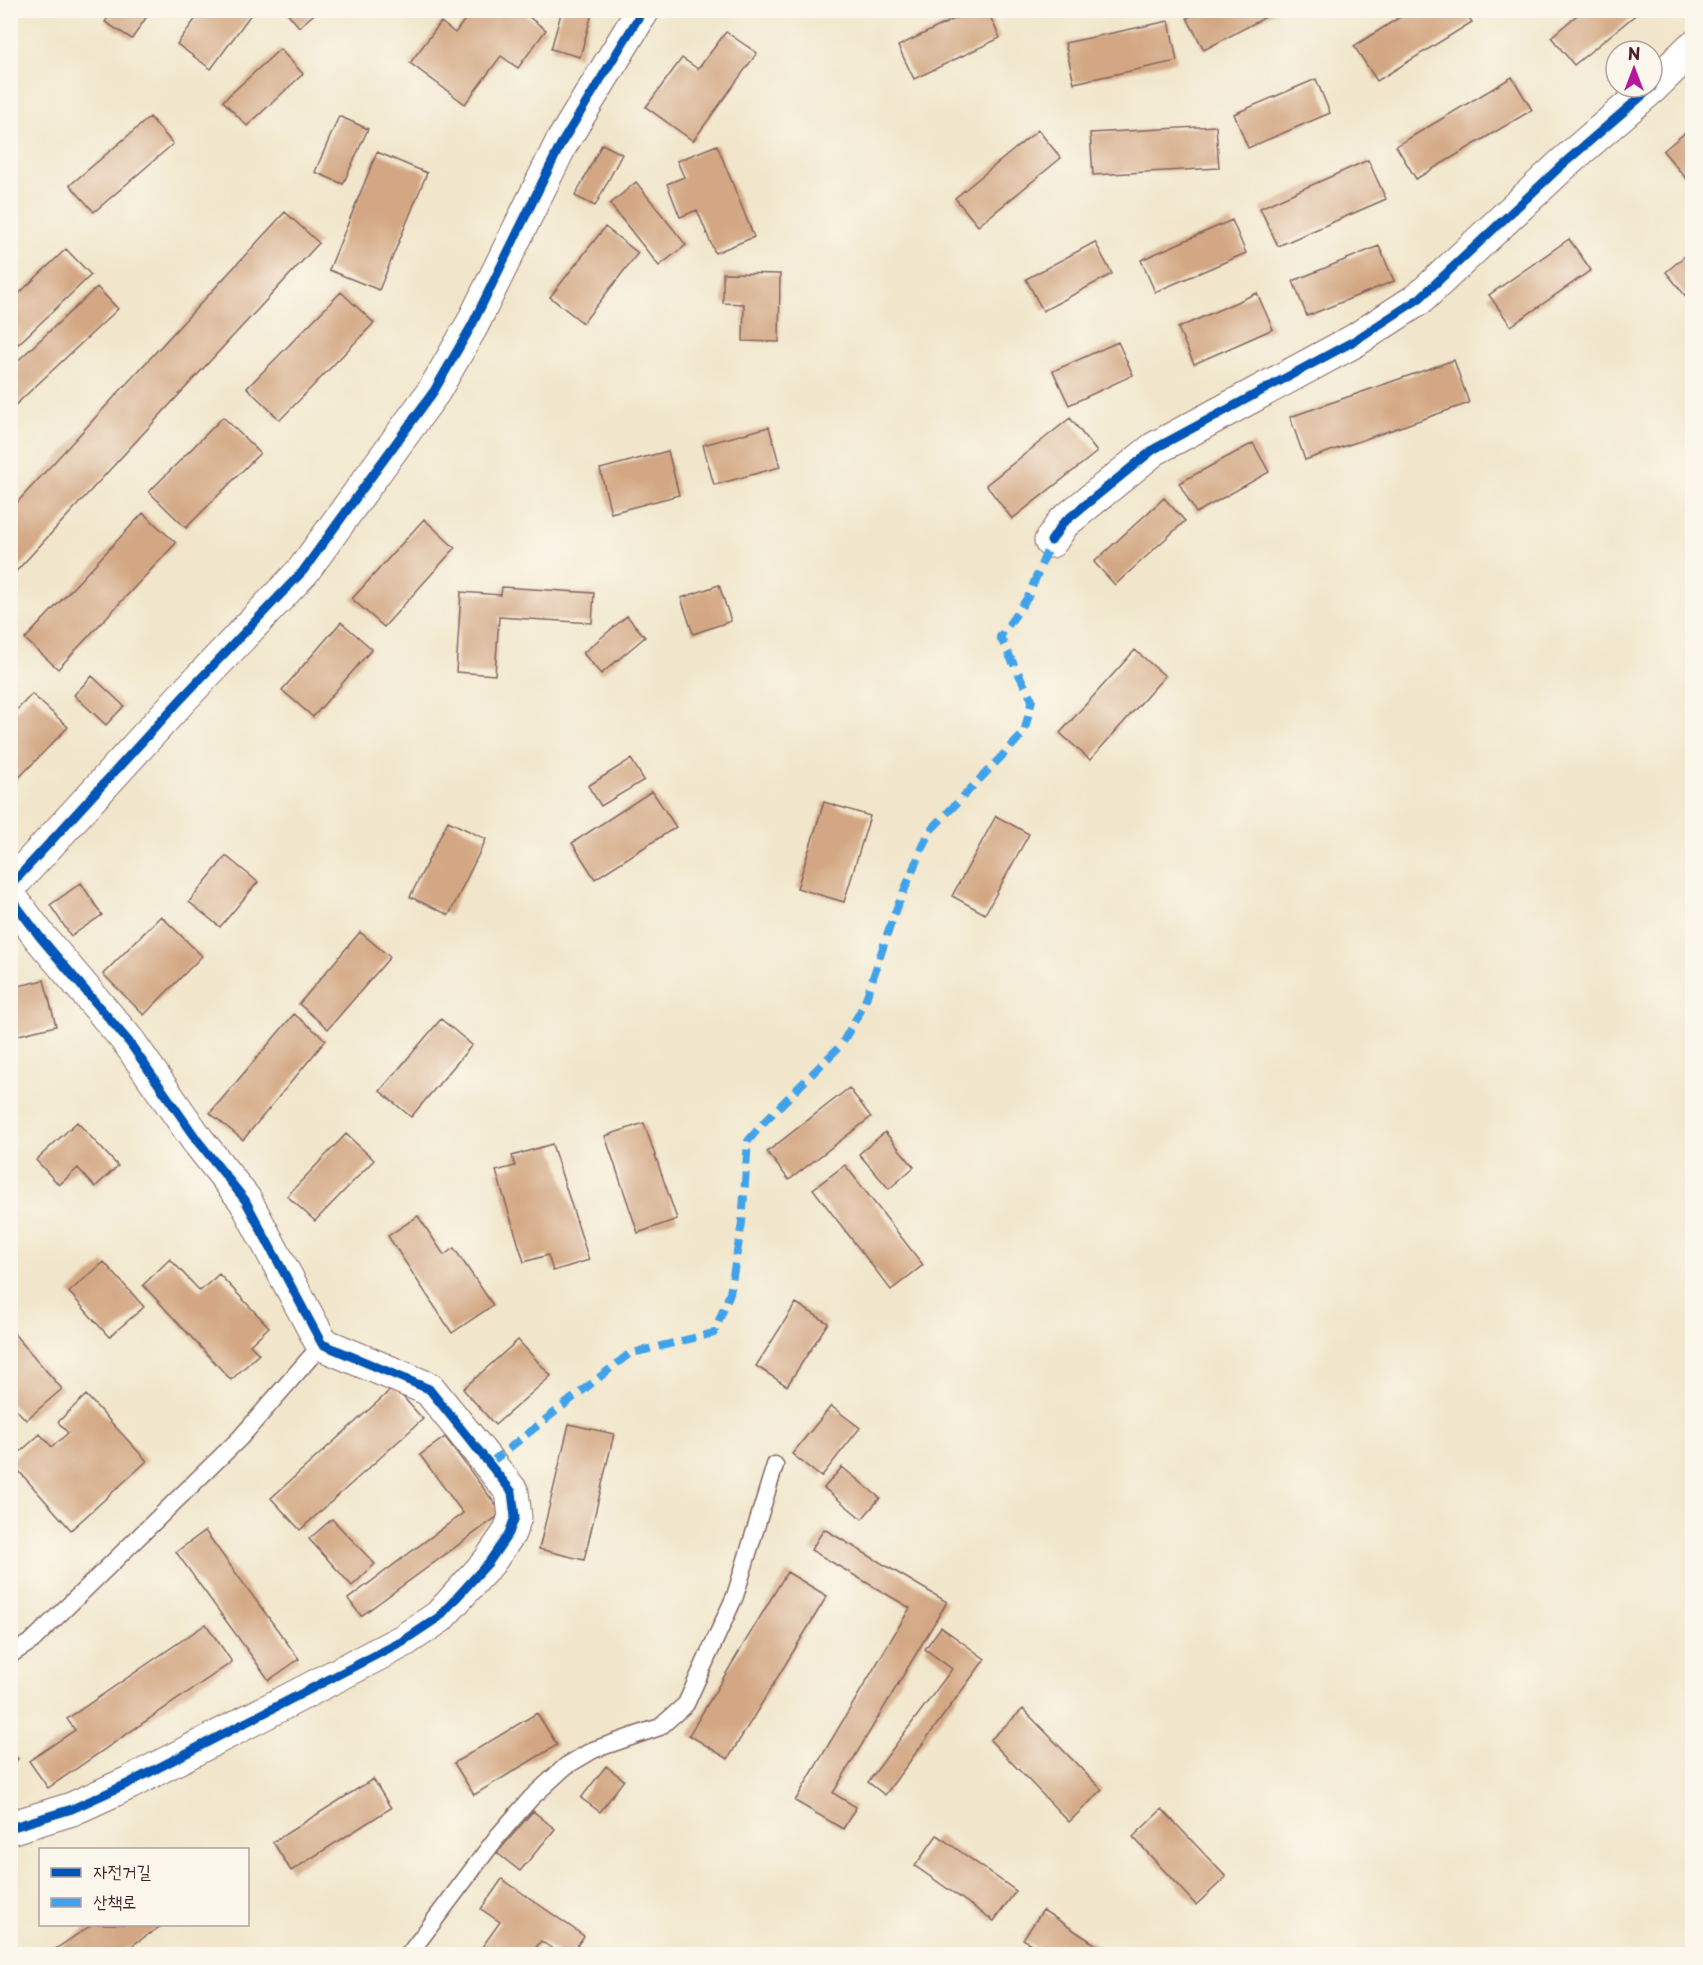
<svg xmlns="http://www.w3.org/2000/svg" width="1703" height="1965" viewBox="0 0 1703 1965" font-family="'Playpen Sans','Poor Story',sans-serif">
	<style>
		.building { fill: #d3a783 }
		.lines { fill: none; stroke-linecap: round; stroke-linejoin: round }
		.service-casing { stroke: #846563; stroke-width: 19 }
		.minor-casing { stroke: #846563; stroke-width: 35 }
		.tertiary-casing { stroke: #846563; stroke-width: 35 }
		.service { stroke: #fff; stroke-width: 16 }
		.minor { stroke: #fff; stroke-width: 33 }
		.tertiary { stroke: #fff; stroke-width: 33 }
		.quiet { stroke: #40a2eb; stroke-width: 8; stroke-dasharray: 15 8; stroke-linecap: butt }
		.cycleway-casing { stroke: #fbf7ec; stroke-width: 13 }
		.cycleway { stroke: #0057b8; stroke-width: 9 }
	</style>
	<rect width="100%" height="100%" fill="#fbf7ec"/>
	<filter id="ink" filterUnits="userSpaceOnUse"><feTurbulence type="fractalNoise" baseFrequency=".0167" numOctaves="2"/><feDisplacementMap in="SourceGraphic" scale="12" xChannelSelector="R" yChannelSelector="G"/><feConvolveMatrix kernelMatrix="1 2 1 2 8 2 1 2 1" color-interpolation-filters="sRGB"/></filter>
	<filter id="wash" filterUnits="userSpaceOnUse"><feTurbulence type="fractalNoise" baseFrequency=".008" numOctaves="4" result="noise"/><feDisplacementMap in="SourceGraphic" scale="24" xChannelSelector="R" yChannelSelector="G"/><feGaussianBlur stdDeviation="1.35" result="paint"/><feColorMatrix in="noise" values="0 0 0 0 0 0 0 0 0 0 0 0 0 0 0 0 0 1.4 0 .05"/><feComposite in="paint" operator="in"/></filter>
	<g filter="url(#wash)">
		<rect width="100%" height="100%" fill="#f1e6cb"/>
		<g id="blocks">
			<!-- building -->
			<path class="building" d="M112,10H151L132,39L105,22Z
				M202,10H254L211,69L177,44Z
				M285,10H319L299,27Z
				M472,10H528L525,14L546,30L518,68L501,56L465,104L410,63L441,22L455,33Z
				M562,10H593L580,57L551,49Z
				M973,10H987L1000,38L914,79L898,46Z
				M1201,10H1279L1204,50L1187,18Z
				M1411,10H1464L1472,22L1377,81L1354,46Z
				M1583,10H1638L1639,12L1574,65L1551,37Z
				M1169,21L1177,61L1074,83L1065,43Z
				M726,32L757,53L693,141L646,107L682,58L698,69Z
				M280,49L303,74L247,126L223,101Z
				M1512,77L1532,110L1416,179L1396,146Z
				M1316,79L1330,113L1248,148L1234,114Z
				M339,116L368,129L343,184L315,172Z
				M150,117L173,144L94,212L70,185Z
				M1216,126L1219,168L1093,175L1090,133Z
				M1692,127V179L1689,182L1663,151Z
				M1038,130L1061,158L978,226L955,198Z
				M602,144L622,154L595,206L575,196Z
				M717,145L754,237L715,253L697,210L680,217L667,184L684,177L677,161Z
				M377,152L427,173L379,290L329,270Z
				M1368,160L1386,199L1278,246L1260,208Z
				M636,182L686,245L659,266L610,204Z
				M285,212L319,243L10,578V510Z
				M1232,220L1246,253L1155,292L1141,260Z
				M605,227L638,253L583,323L550,297Z
				M1569,239L1591,270L1511,326L1489,295Z
				M1095,242L1112,274L1043,311L1026,279Z
				M1379,246L1394,281L1307,316L1293,281Z
				M66,249L91,275L10,352V302Z
				M1692,250V304L1666,272Z
				M723,273L780,274L779,342L743,341L744,304L723,303Z
				M97,287L118,309L10,410V368Z
				M341,292L374,323L280,420L247,388Z
				M1257,293L1273,329L1194,364L1178,328Z
				M1118,342L1133,375L1069,405L1053,371Z
				M1454,360L1469,403L1305,460L1290,417Z
				M223,417L260,453L186,528L149,492Z
				M1070,418L1097,452L1012,519L986,485Z
				M769,427L780,467L714,485L703,445Z
				M1253,443L1269,472L1196,513L1179,483Z
				M668,451L679,495L611,513L600,469Z
				M1164,498L1185,521L1115,585L1094,562Z
				M143,513L176,543L58,669L25,639Z
				M424,519L455,548L384,627L352,599Z
				M719,585L731,621L693,634L681,598Z
				M502,587L594,593L592,623L499,617L495,675L456,672L461,592L501,595Z
				M627,616L645,637L601,674L583,653Z
				M341,622L372,649L313,717L282,690Z
				M1135,650L1165,676L1090,760L1060,733Z
				M92,676L124,706L106,725L74,695Z
				M32,694L68,727L10,787V717Z
				M631,759L644,780L601,806L588,786Z
				M652,791L676,827L595,879L572,843Z
				M824,802L870,816L844,902L797,888Z
				M996,816L1029,834L985,914L952,896Z
				M448,821L486,839L449,915L410,897Z
				M226,856L258,882L220,927L189,902Z
				M81,883L102,915L71,936L50,905Z
				M161,916L202,956L144,1015L103,974Z
				M360,932L390,957L328,1029L299,1004Z
				M44,980L56,1026L10,1037V988Z
				M294,1014L326,1040L243,1140L210,1113Z
				M441,1019L472,1045L411,1117L380,1091Z
				M849,1088L871,1117L789,1180L767,1152Z
				M77,1122L118,1166L95,1187L78,1168L59,1185L36,1160Z
				M644,1123L677,1219L638,1233L605,1136Z
				M885,1132L914,1167L889,1189L859,1154Z
				M346,1134L374,1160L315,1221L287,1196Z
				M552,1144L589,1260L553,1271L548,1255L524,1262L496,1171L515,1166L512,1156Z
				M845,1165L923,1265L891,1290L813,1189Z
				M418,1216L444,1255L454,1248L493,1305L452,1333L388,1236Z
				M170,1259L200,1291L219,1274L269,1327L250,1345L259,1354L231,1380L143,1285Z
				M104,1262L144,1307L109,1337L69,1292Z
				M796,1303L828,1323L787,1386L756,1366Z
				M10,1329L62,1389L26,1420L10,1403Z
				M518,1340L551,1376L495,1425L463,1389Z
				M394,1387L423,1419L300,1530L271,1498Z
				M86,1395L147,1461L71,1530L10,1461L40,1434L52,1447L68,1433L58,1422Z
				M831,1406L860,1428L821,1477L792,1454Z
				M569,1424L614,1434L584,1560L539,1549Z
				M445,1437L502,1513L361,1616L348,1599L463,1513L420,1455Z
				M842,1467L880,1498L862,1519L824,1488Z
				M332,1519L375,1564L352,1586L309,1539Z
				M824,1529L947,1602L833,1793L856,1807L843,1829L795,1801L910,1608L811,1550Z
				M205,1531L299,1659L269,1680L176,1552Z
				M787,1572L827,1596L728,1759L689,1735Z
				M206,1624L232,1662L48,1788L29,1761L75,1730L67,1719Z
				M941,1627L985,1659L885,1795L868,1782L952,1669L925,1649Z
				M1023,1709L1102,1790L1069,1822L990,1740Z
				M537,1713L557,1745L474,1795L454,1763Z
				M10,1750L18,1759L10,1766Z
				M606,1766L624,1780L600,1812L581,1798Z
				M373,1779L391,1808L291,1871L273,1842Z
				M1162,1809L1226,1877L1196,1905L1133,1837Z
				M533,1811L555,1829L520,1871L497,1853Z
				M937,1835L1016,1891L994,1921L915,1866Z
				M502,1879L584,1936L571,1954H560L541,1941L531,1954H477L500,1922L481,1909Z
				M1043,1910L1110,1954H1046L1023,1939Z
				M93,1924H164L119,1954H57L54,1950Z"/>
		</g>
	</g>
	<g filter="url(#ink)">
		<use href="#blocks" fill-opacity="0" stroke="#846563" stroke-width="1.5"/>
		<g class="lines">
			<!-- service casing -->
			<g class="service-casing">
				<path id="service" d="M10,1655L32,1641L240,1438L322,1344
					M409,1954L497,1837L531,1798L566,1766L593,1750L660,1727L686,1704L735,1596L775,1465"/>
			</g>
			<!-- minor casing -->
			<g class="minor-casing">
				<path id="minor" d="M1652,87L1692,48
					M1051,541L1063,523L1154,449L1354,341L1420,298L1562,165L1652,87
					M10,897L40,937L129,1042L198,1141L245,1200L322,1344L429,1389L512,1492L515,1517L509,1533L489,1562L439,1617L403,1641L129,1783L72,1809L10,1828"/>
			</g>
			<!-- tertiary casing -->
			<g class="tertiary-casing">
				<path id="tertiary" d="M10,886L182,698L303,571L374,473L434,391L472,325L561,144L643,10"/>
			</g>
			<!-- service -->
			<use href="#service" class="service"/>
			<!-- minor -->
			<use href="#minor" class="minor"/>
			<!-- tertiary -->
			<use href="#tertiary" class="tertiary"/>
			<!-- quiet -->
			<path class="quiet" d="M490,1463L629,1354L714,1333L730,1293L742,1223L748,1141L765,1121L841,1045L864,1005L893,917L929,832L1024,733L1032,700L1000,637L1028,597L1051,541"/>
			<!-- cycleway casing -->
			<g class="cycleway-casing">
				<path id="cycleway" d="M1051,541L1063,523L1154,449L1354,341L1420,298L1562,165L1652,87
					M10,886L182,698L303,571L374,473L434,391L472,325L561,144L643,10
					M10,897L40,937L129,1042L198,1141L245,1200L322,1344L429,1389L512,1492L515,1517L509,1533L489,1562L439,1617L403,1641L129,1783L72,1809L10,1828"/>
			</g>
			<!-- cycleway -->
			<use href="#cycleway" class="cycleway"/>
		</g>
	</g>
	<!-- margin -->
	<rect width="1703" height="1965" fill="none" stroke="#fbf7ec" stroke-width="36"/>
	<!-- legend -->
	<rect x="39" y="1848" width="210" height="78" fill="#fbf7ec" stroke="#b4a19f" stroke-width="1.5"/>
	<rect x="51" y="1868" width="30" height="9" fill="#0057b8" stroke="#b4a19f" stroke-width="1.5"/>
	<text x="93" y="1878" font-size="18" fill="#4a1f2b">자전거길</text>
	<rect x="51" y="1898" width="30" height="9" fill="#40a2eb" stroke="#b4a19f" stroke-width="1.5"/>
	<text x="93" y="1908" font-size="18" fill="#4a1f2b">산책로</text>
	<!-- north arrow -->
	<g transform="translate(1634 69)"><circle r="28" fill="#fbf7ec" stroke="#b4a19f" stroke-width="1.5"/>
	<path d="M0-4.5L10 22L0 15L-10 22Z" fill="#b5179e"/>
	<text y="-9" font-size="16" font-weight="bold" text-anchor="middle" fill="#4a1f2b">N</text>
	</g>
</svg>
